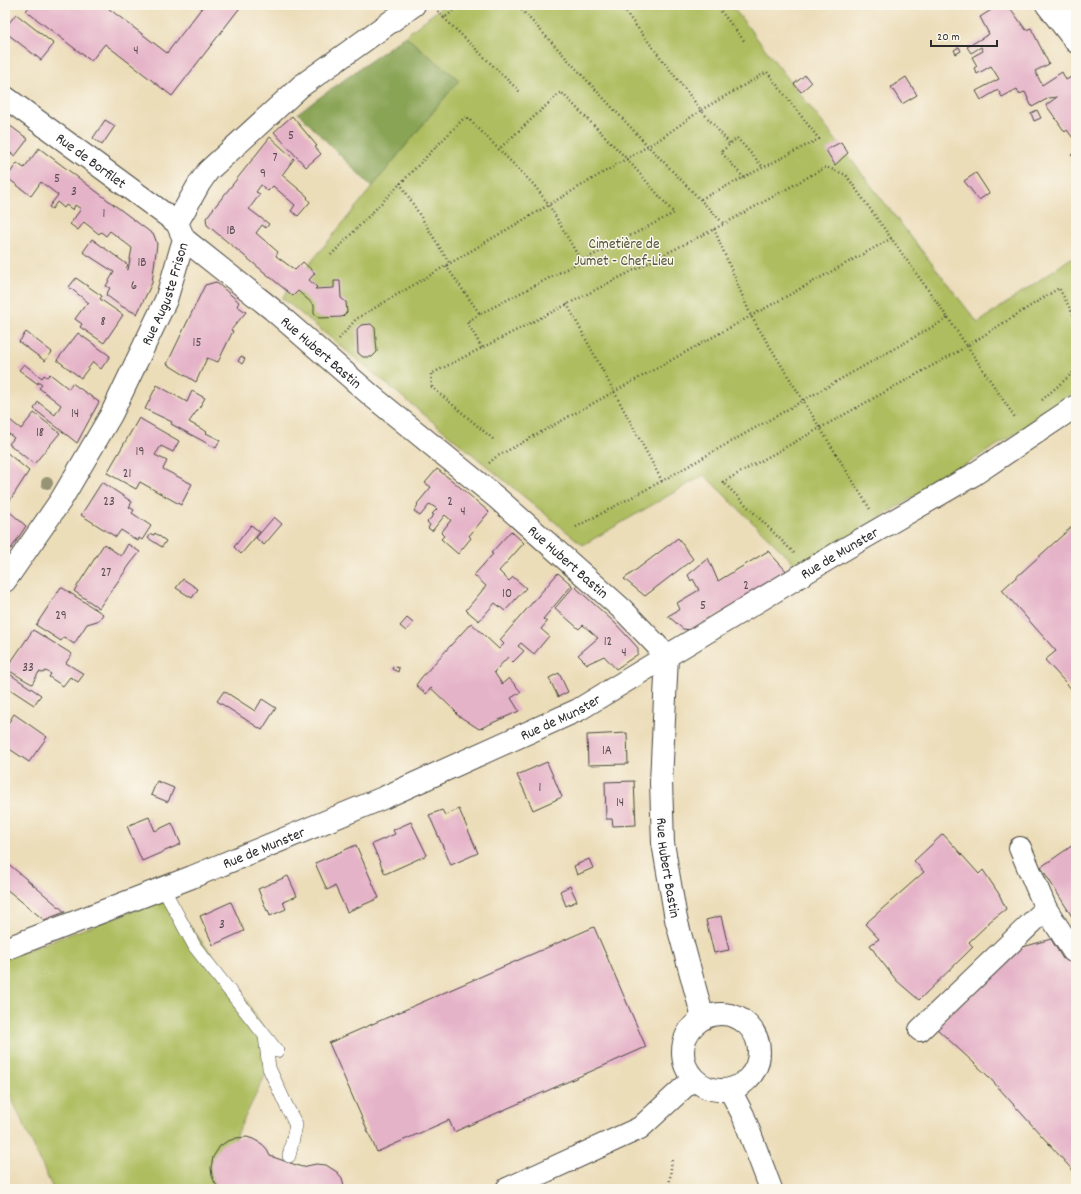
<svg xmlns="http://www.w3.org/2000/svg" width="1081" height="1194" viewBox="0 0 1081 1194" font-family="Dekko,sans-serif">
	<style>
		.green { fill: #aebd5f; stroke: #6c7445 }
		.forest { fill: #8aa456; stroke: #5a6840 }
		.building { fill: #e5b3c8 }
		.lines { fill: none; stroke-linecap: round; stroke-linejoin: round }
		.lane-casing { stroke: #484640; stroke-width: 14 }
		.street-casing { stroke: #484640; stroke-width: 24 }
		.path { stroke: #484640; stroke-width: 2.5; stroke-dasharray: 1 3; stroke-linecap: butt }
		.lane { stroke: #fff; stroke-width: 13 }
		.street { stroke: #fff; stroke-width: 22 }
		.tree { fill: #979374 }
		.labels { text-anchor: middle; stroke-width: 3; stroke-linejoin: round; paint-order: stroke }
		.number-label { font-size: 13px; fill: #5a4d52 }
		.street-label { font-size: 15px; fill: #2b2b2b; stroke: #fbf7ec }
		.park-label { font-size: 15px; fill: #52573b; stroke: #fbf7ec }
	</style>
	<rect width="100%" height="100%" fill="#fbf7ec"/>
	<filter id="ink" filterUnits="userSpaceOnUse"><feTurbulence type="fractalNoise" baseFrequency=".025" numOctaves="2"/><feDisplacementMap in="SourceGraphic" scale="8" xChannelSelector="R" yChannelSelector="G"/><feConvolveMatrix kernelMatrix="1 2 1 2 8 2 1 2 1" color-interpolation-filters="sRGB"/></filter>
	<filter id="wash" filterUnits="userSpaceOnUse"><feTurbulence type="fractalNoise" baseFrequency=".012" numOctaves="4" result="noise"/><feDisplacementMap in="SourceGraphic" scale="16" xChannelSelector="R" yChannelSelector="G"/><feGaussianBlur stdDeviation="0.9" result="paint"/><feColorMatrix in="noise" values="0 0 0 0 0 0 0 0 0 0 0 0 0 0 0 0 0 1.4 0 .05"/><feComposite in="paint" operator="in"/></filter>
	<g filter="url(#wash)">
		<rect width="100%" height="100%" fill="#ecddb9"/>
		<!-- green -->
		<path class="green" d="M444,5H731L978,323L1071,258L1076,268V389L1057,408L799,568L704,475L583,545L282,298L459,80L405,36Z
			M168,898L241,992L277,1051L217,1175V1189H53L5,1084V958Z"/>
		<!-- forest -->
		<path class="forest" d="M405,36L459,80L372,187L298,113Z"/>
		<g id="blocks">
			<!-- building -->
			<path class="building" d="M30,5H104L167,53L204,5H242L172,96L105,44L91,61L26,11Z
				M999,5H1008L1026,30L1031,28L1049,64L1035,71L1042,85L1062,72L1066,80L1071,77L1076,83V142L1067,130L1065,132L1046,105L1057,97L1049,98L1032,107L1025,92L1019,94L1017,89L1002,97L998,90L981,100L976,91L999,79L991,66L977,74L974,68L977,66L972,57L983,51L981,47L971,53L967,47L989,34L980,17Z
				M16,14L54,44L41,60L5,32V28Z
				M959,47L961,51L956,54L954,50Z
				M805,75L811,83L801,92L794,84Z
				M906,77L917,95L902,104L891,87Z
				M1037,110L1041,118L1034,121L1031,113Z
				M292,116L317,146L315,147L321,154L306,167L274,132Z
				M105,120L115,126L102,145L93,138Z
				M5,122L28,139L15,156L5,149Z
				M270,137L294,159L282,175L308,197L307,198L310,202L298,216L291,211L295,205L273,186L268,191L261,185L256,192L260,194L249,209L269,224L266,228L262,225L256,233L278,252L276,256L295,270L303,262L315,273L309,280L317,287L315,289L334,288V281H340L341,298L346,302L347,312L342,317L319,318L314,314V305L298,291L293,296L207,225L206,218Z
				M841,142L848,153L835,165L826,150Z
				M39,148L154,235L157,244L152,283L137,314L121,306L106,295L110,288L106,286L114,272L83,252L92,239L128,265L126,268L128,270L132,248L110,231L106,236L101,232L99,234L84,222L78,230L70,224L81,209L75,205L73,210L66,205L64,208L57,202L52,209L49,207L58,195L41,182L31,196L5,176V169L10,173L17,163L24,168Z
				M1076,151V160L1071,155Z
				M976,173L989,193L979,200L964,181Z
				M5,203L9,206L5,213Z
				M76,278L102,296L100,299L123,315L104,343L80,327L82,324L75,319L86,304L87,305L89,303L69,287Z
				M216,282L239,302L237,306L246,312L231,330L233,331L218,362L207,358L196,382L167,364L205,285Z
				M371,324L375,328L377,352L372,357H363L358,353L357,329L361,325Z
				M26,332L52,352L45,361L19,342Z
				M78,333L110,356L101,369L93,362L81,378L57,360Z
				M241,356L245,359L242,364L238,361Z
				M24,364L42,378L44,375L47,377L50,374L69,389L72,383L99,402L77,443L34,409L38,402L55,415L61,405L39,388L42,385L38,382V384L19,370Z
				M157,385L187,402L192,391L205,398L199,408L189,422L207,432L206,433L220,440L216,448L171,424L172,422L145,409Z
				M34,413L60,433L34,464L9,444L14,438L5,431V416L21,429Z
				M139,418L179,441L173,452L161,446L155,455L167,461L163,469L192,484L181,505L140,482L136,489L107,473Z
				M5,451L29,471L5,508L26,526L11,549L5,545Z
				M437,469L454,482L489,512L469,536L471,538L458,554L441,539L444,536L441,533L451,520L445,515L432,531L428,528L430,525L427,522L434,515L432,514L437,509L430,504L420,516L414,511L418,505L417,504L431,487L425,483Z
				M102,482L132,502L129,507L134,510L132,513L151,526L142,540L139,538L138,541L121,530L116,537L81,515Z
				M274,517L282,524L264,545L256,538Z
				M1076,523V694L1045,660L1056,651L1002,590Z
				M251,525L260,532L241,554L234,547Z
				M511,531L524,543L499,571L509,581L513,577L526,588L505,611L495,603L479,621L466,610L486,586L474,575L493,554L491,553Z
				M155,533L166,541L162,547L148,538L151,534L154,535Z
				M678,538L693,559L645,596L624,579Z
				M104,544L121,556L128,544L140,552L131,563L99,608L74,591Z
				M768,551L789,574L692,630L683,629L668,616L680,609L677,603L699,590L693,579L691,581L688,575L708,558L718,581Z
				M558,573L572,585L543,619L547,622L541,629L549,636L534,654L521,643L518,646L524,651L513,662L508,657L494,672L502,684L509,678L521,692L511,698L519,711L479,729L456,714L457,713L431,688L426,694L416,685L421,678L471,623L499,649L504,644L500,640Z
				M183,579L198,589L192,598L176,588Z
				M574,586L614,622L638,648V654L616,669L604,656L587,664L578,655L598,638L583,625L579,629L555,608Z
				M61,587L103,614L100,619L97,621L87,624L74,644L64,637L61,641L36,625Z
				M407,618L413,623L406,631L400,626Z
				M33,630L72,654L66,663L84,674L78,682L70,677L63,686L49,677L51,674L46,671L43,673L39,672L32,684L6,669Z
				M393,666L399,668L398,672L392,669Z
				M5,671L41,695L34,705L5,686Z
				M559,673L568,692L558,697L549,678Z
				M224,691L255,711L262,699L276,708L262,730L217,701Z
				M14,714L47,737L29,762L5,746V728Z
				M627,733L628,764L588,765L587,735Z
				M547,762L562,797L533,810L517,775Z
				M157,781L174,788L168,802L151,795Z
				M634,781L636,825L613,826L612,819H606L605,782Z
				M459,809L478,853L451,865L429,815L442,810L445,815Z
				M149,817L155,831L172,823L181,844L142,861L127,826Z
				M411,822L427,855L385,874L372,844L395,834L393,830Z
				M943,834L979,874L983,870L999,894L1006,909L989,922V923L969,942L973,947L919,1000L897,981L878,957L870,945L879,939L865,924L924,872L914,861Z
				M1076,843V923L1041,867Z
				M356,845L379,898L347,912L335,886L327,890L315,863Z
				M589,859L593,868L577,875L574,866Z
				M5,861L65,912L44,920L5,888Z
				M288,876L297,896L283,902L286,909L270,916L268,910L267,911L258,889Z
				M570,886L577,901L566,906L560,891Z
				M231,902L244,931L213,945L200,916Z
				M721,916L729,950L714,953L706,920Z
				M594,927L646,1047L454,1132L449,1120L377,1152L329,1043Z
				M1051,939L1063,959L1076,949V1174L987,1075L936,1028L1004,957L1023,947Z
				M247,1137L253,1139L262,1144L266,1148L270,1156L302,1167L316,1164L326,1165L337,1172L342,1178L345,1189H220L215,1183L212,1176L211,1168L213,1157L220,1146L226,1142L236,1138Z"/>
		</g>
	</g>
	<g filter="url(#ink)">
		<use href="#blocks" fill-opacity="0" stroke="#484640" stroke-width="1"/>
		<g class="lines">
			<!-- lane casing -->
			<g class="lane-casing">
				<path id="lane" d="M163,888L195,947L277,1051
					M265,1036L269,1068L286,1105L296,1125L289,1156"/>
			</g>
			<!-- street casing -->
			<g class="street-casing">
				<g id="street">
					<path d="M1047,5L1076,42"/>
					<path d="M1064,5L1076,14"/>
					<path id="s1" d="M5,97L177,223"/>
					<path id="s2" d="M184,239L272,309L373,397L497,498L623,610L667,656L661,782L663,843L676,919L703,1018"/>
					<path id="s3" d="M5,581L61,500L111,415L166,300L184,239L177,223L199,184L208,171L301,86L414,5"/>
					<path d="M1046,909L1073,951"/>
					<path id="s4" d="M5,949L192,877L383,798L578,710L667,656L843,550L973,475L1076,406"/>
					<circle cx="721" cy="1052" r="38"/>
					<path d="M920,1030L1046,909L1020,848"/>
					<path d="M730,1090L743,1115L771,1189"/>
					<path d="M507,1189L640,1128L693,1079"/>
				</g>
			</g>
			<!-- path -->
			<path class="path" d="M716,5L745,42
				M435,8L444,18L461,5
				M444,18L521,93
				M744,178L721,152L737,138L763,167
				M400,183L450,264
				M701,199L819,139L767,72L701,110L730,144
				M714,229L751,316L870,509
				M331,255L466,116L534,185L549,205L581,261
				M446,266L480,314L674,213L627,159L561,92L499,149
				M567,304L662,481L948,318L846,175L826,167L724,224
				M480,314L467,322L482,348
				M948,318L967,346L1059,288L1076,320
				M339,339L356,319L660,139L701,110L620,5
				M967,346L1016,419
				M1042,400L1076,370
				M493,439L432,387L431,374L724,224L648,146L517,5
				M489,463L496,457L892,238
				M576,527L662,481
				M794,553L723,482L964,348
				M669,1189L672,1158"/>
			<!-- lane -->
			<use href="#lane" class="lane"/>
			<!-- street -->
			<use href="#street" class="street"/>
		</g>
		<!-- trees -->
		<circle class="tree" cx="47" cy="483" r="6"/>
	</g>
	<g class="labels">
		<!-- number labels -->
		<g class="number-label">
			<text x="136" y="54">4</text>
			<text x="291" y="139">5</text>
			<text x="275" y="161">7</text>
			<text x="263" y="177">9</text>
			<text x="57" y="182">5</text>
			<text x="74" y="195">3</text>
			<text x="104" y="217">1</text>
			<text x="231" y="234">1B</text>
			<text x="142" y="266">1B</text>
			<text x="134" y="289">6</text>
			<text x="103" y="325">8</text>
			<text x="197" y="346">15</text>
			<text x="75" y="417">14</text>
			<text x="40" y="436">18</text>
			<text x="140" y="455">19</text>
			<text x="127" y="477">21</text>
			<text x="109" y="505">23</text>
			<text x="450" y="505">2</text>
			<text x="463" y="515">4</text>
			<text x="106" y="576">27</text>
			<text x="746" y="589">2</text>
			<text x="507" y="597">10</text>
			<text x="703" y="609">5</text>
			<text x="61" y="619">29</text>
			<text x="608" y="645">12</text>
			<text x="624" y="656">4</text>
			<text x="28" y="671">33</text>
			<text x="607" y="754">1A</text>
			<text x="540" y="791">1</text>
			<text x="620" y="806">14</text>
			<text x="222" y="928">3</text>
		</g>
		<!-- street labels -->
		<g class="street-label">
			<text dy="5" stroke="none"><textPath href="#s1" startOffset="107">Rue de Borfilet</textPath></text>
			<text dy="5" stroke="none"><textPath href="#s3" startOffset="330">Rue Auguste Frison</textPath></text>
			<text dy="5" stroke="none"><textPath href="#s2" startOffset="178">Rue Hubert Bastin</textPath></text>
			<text dy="5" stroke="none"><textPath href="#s4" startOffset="926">Rue de Munster</textPath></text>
			<text dy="5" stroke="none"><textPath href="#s2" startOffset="502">Rue Hubert Bastin</textPath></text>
			<text dy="5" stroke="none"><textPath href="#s4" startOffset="602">Rue de Munster</textPath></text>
			<text dy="5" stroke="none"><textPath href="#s4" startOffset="278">Rue de Munster</textPath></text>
			<text dy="5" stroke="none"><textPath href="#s2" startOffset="851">Rue Hubert Bastin</textPath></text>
		</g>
		<!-- park labels -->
		<g class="park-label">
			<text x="624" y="248">Cimetière de<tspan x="624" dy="17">Jumet - Chef-Lieu</tspan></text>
		</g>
	</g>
	<!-- margin -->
	<rect width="1081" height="1194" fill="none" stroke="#fbf7ec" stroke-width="20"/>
	<!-- scale -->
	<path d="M931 40v6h66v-6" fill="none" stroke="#2b2b2b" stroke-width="2"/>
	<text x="937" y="40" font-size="12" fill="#2b2b2b" stroke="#fbf7ec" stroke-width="3" paint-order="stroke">20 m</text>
</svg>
